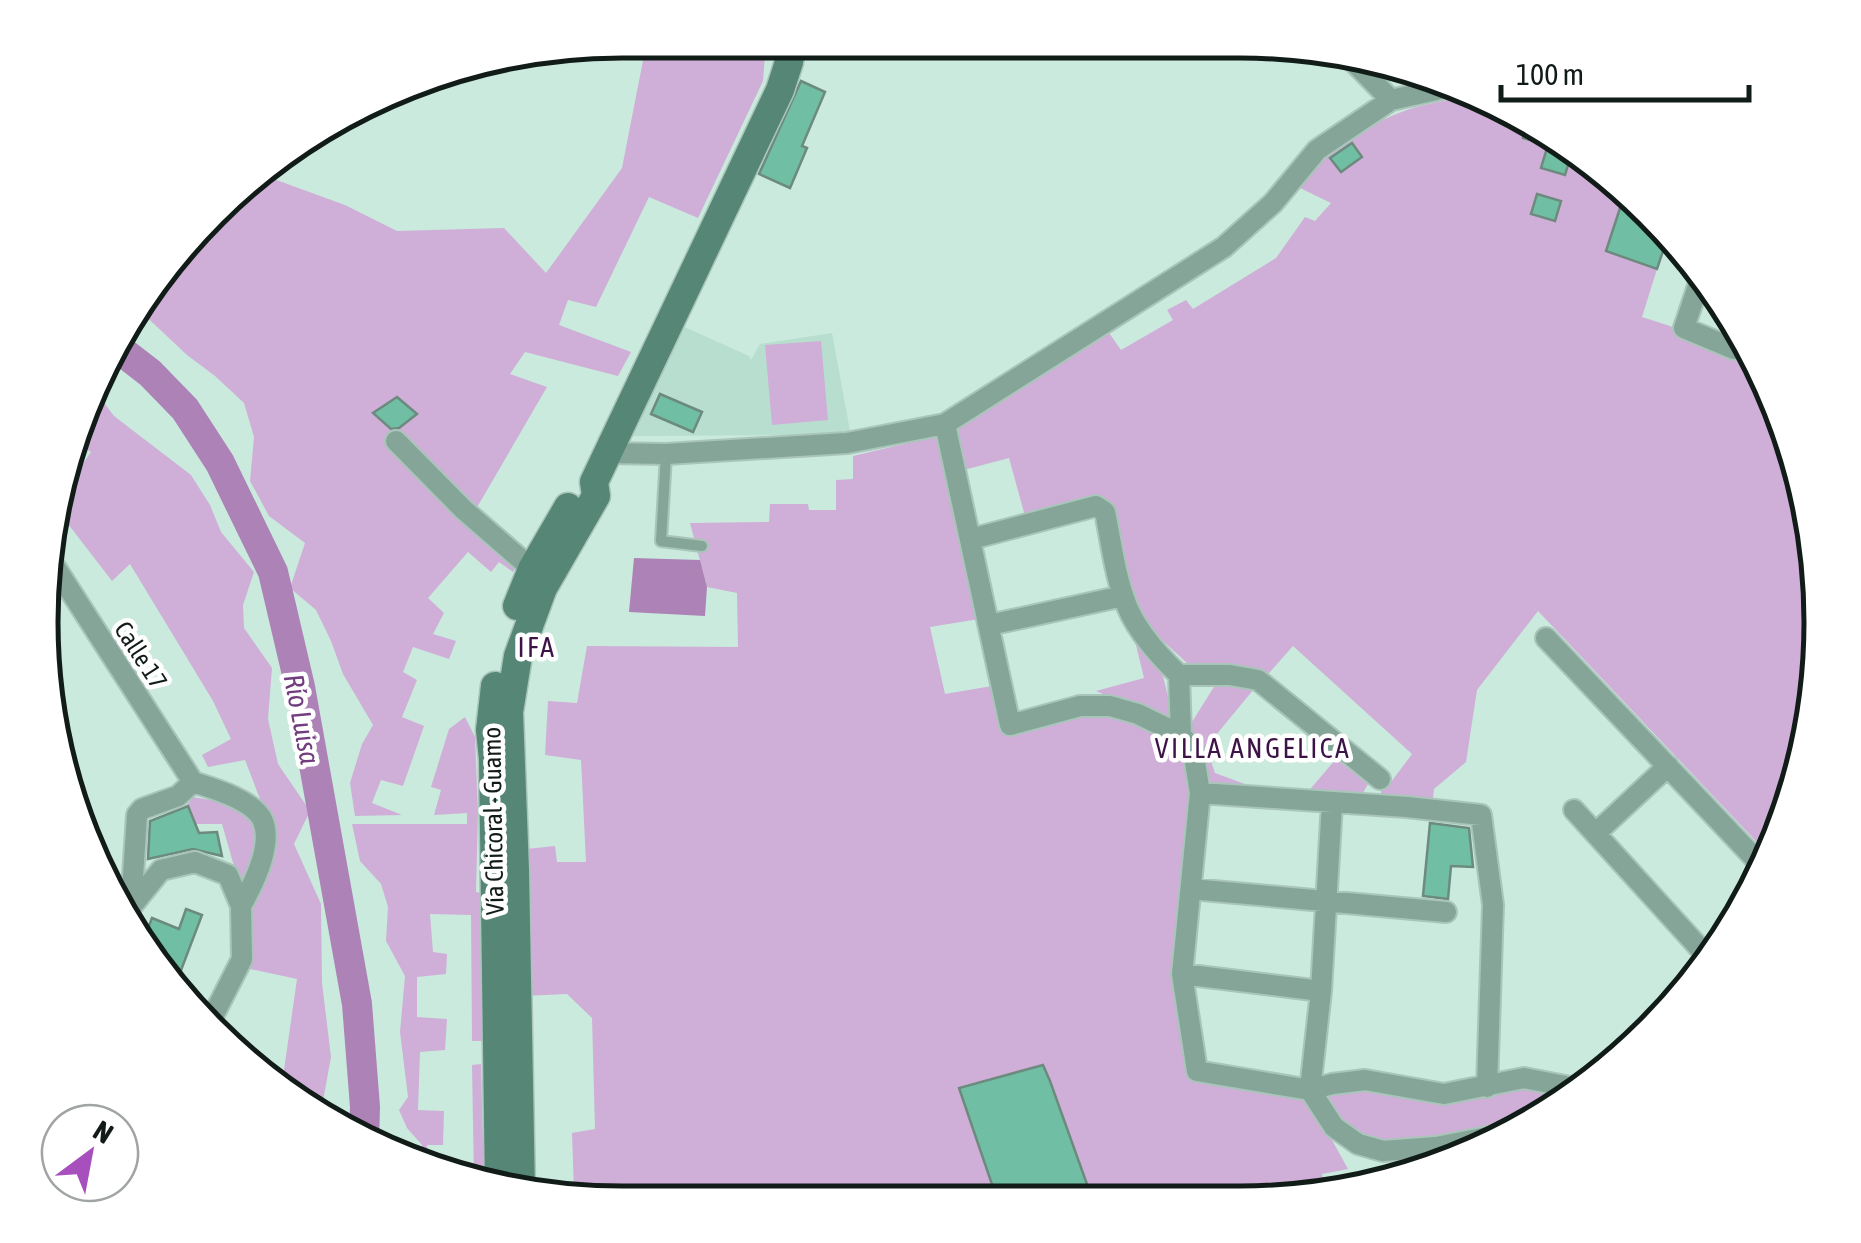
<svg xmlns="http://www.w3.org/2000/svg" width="1861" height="1243" viewBox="0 0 1861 1243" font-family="'Asap Condensed',sans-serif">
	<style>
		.built { fill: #b7decf }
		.green { fill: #cfafd7 }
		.water { fill: #ad83b7 }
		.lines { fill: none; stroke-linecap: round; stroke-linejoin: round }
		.river { stroke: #ad83b7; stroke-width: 30 }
		.building { fill: #70bfa4; stroke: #6d8a7f; stroke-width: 2.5 }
		.lane-casing { stroke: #a9c5ba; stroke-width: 14 }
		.street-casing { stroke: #a9c5ba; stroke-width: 24 }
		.secondary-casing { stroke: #a9c5ba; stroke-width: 31 }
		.lane { stroke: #85a599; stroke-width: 10 }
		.street { stroke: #85a599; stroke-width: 20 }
		.secondary { stroke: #568776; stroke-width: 28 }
		.labels { text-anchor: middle; stroke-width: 9; stroke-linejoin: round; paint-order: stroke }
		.street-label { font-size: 25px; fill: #111c18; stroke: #fff }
		.neighbourhood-label { font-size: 28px; letter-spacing: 2.5px; fill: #3d1347; stroke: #fff }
		.water-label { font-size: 28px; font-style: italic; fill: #713d7e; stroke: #fff }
		.rim { fill: none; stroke: #111c18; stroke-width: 5 }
	</style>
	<rect width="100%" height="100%" fill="#caeadd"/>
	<!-- built -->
	<path class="built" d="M680,325L749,356L751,360L760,344L832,333L850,431L799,435L631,436Z"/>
	<!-- green -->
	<path class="green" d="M647,40L766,42L763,81L698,218L649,197L596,307L568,300L559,325L631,352L618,376L525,352L510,374L547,387L472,516L522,555L513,572L499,562L491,572L468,552L428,598L444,613L433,634L456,641L449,659L413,647L403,672L417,680L402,717L424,726L403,786L381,780L372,803L402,815L355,816L350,783L362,744L373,725L343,674L331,641L316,610L290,588L305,543L269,516L250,481L254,437L244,403L215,376L187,355L137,308L161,267L260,174L345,205L397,231L504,228L546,273L622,168Z
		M1460,97L1510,109L1650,210L1653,214L1622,203L1607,251L1657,269L1642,317L1673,327L1753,363L1777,398L1821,621L1777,843L1769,855L1538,611L1477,690L1466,762L1434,789L1432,807L1380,803L1382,782L1388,786L1412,754L1293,646L1262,681L1189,665L1135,615L1110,510L1025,516L1009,458L960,471L951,428L1107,330L1121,350L1173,320L1167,310L1186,300L1193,309L1276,258L1305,217L1315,221L1331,203L1298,187C1326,154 1358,129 1399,113C1418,105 1440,102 1460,97Z
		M821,341L828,420L772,425L765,345Z
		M92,387L114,416L191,475L210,505L221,532L254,572L243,605L244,628L272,668L268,719L278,764L310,811L294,844L321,904L322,983L331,1057L321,1112L282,1084L297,979L236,966L234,866L222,824H195L187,805L193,797L228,803L260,799L245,760L208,767L202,755L231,739L213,701L130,564L112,581L58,511L63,492L91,452L75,440L84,400Z
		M938,436L979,619L930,627L945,694L992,686L1006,735L1064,722L1087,714H1112L1143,726L1188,757L1196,797L1175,976L1193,1073L1306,1093L1348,1169L1322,1174L1324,1186L1239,1203L1093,1201L1043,1065L960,1089L997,1199L574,1193L572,1133L595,1129L592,1018L567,994L522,996L516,850L555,846L557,862H586L581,760L545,755L548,701L577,703L587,646L738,647L737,593L707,587L690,523L769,522L770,504H808L809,510H836V480L853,479V456Z
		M1134,637L1163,676L1175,726L1096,691L1144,678Z
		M1217,682L1254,689L1206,747L1215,773L1253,787L1205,786L1187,730Z
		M465,717L475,737L478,812L476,892L481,893L482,1041H472L471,915L430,914L433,952L447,954L446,974L417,977V1017L447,1019L445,1050L420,1052L418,1110L444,1111L443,1145H427L428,1165L423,1163L422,1145L407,1128L399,1110L408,1097L400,1032L405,976L386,941L388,907L381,884L360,861L352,824H467V813L434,815L441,790L431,787L449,729Z
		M1336,759L1368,784L1360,798L1306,794Z
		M481,1064L484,1184L474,1180L472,1065Z
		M1520,1085L1559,1094L1514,1124L1443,1142L1392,1145L1357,1136L1336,1116L1319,1092L1367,1086Z"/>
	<!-- water -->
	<path class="water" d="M634,558L700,560L707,587L705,616L629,612Z"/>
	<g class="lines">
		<!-- river -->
		<path class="river" d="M115,346L150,373L185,409L220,463L273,572L300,687L357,1004L365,1107L364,1143"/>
	</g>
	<!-- building -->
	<path class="building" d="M801,81L825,92L802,146L807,148L790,188L759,174Z
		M1527,122L1564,148V150L1523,138Z
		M1352,143L1362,157L1341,172L1330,158Z
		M1547,148L1571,155L1565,175L1541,168Z
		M1537,194L1561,201L1555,221L1531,214Z
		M1622,202L1653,214L1668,236L1657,269L1606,251Z
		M660,394L702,412L693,432L651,414Z
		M397,397L417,414L399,428L391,429L373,413Z
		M188,806L199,833L217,832L222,856L193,849L148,859L150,821Z
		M1430,823L1469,828L1473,867L1451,866L1448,899L1423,896Z
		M186,909L202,915L175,986L142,944L152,918L179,929Z
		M1043,1065L1050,1081L1093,1201L997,1199L959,1088Z"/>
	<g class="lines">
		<!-- lane casing -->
		<g class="lane-casing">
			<path id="lane" d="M666,455L661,541L702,546"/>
		</g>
		<!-- street casing -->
		<g class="street-casing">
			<path id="street" d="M1343,51L1391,100
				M1699,283L1684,328L1734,349
				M945,424L1010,725L1080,706H1110L1138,714L1181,735L1193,750L1200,793L1182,974L1197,1071L1310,1090L1332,1084L1365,1080L1444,1094L1524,1078L1570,1087
				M396,441L464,510L532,569
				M609,453L666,454L847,443L945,424L1224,247L1273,203L1317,150L1391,100L1454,86
				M971,539L1096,506L1105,512C1111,540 1114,571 1124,598C1133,627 1157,654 1179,675L1181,735
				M48,556L193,782
				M989,625L1123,596
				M1546,638L1762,866
				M1179,675H1230L1258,680L1380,779
				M193,782C212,788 254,800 263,821C273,846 253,885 241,906
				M1200,793L1407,807L1481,815L1493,905L1487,1087
				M1332,803L1321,991L1310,1090L1334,1127L1358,1144L1383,1151L1436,1147L1498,1135
				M1574,810L1704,953
				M1596,833L1668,766
				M1191,889L1446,912
				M131,907L161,870L195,862L228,875L241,906L242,959L207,1028
				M122,918L131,907L137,815L142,809L178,796L193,782
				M1182,974L1321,991"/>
		</g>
		<!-- secondary casing -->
		<g class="secondary-casing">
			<path id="secondary" d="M517,606L532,569L568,507
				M495,686L490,730L493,759L499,1189
				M521,1192L515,870L509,712L518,656L543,588L596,496L594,482L780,90L789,62L792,43"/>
		</g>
		<!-- lane -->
		<use href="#lane" class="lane"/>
		<!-- street -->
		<use href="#street" class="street"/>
		<!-- secondary -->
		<use href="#secondary" class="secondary"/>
	</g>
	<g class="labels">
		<!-- street labels -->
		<g class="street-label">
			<text transform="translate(141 655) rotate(57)" y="9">Calle 17</text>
			<text transform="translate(493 821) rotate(-91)" y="9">Vía Chicoral - Guamo</text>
		</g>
		<!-- neighbourhood labels -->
		<g class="neighbourhood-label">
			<text x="537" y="657">IFA</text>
			<text x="1253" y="758">VILLA ANGELICA</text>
		</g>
		<!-- water labels -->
		<g class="water-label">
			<text transform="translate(302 719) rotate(79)" y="10">Río Luisa</text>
		</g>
	</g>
	<!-- crop -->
	<path d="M0 0H1861V1243H0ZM622 58H1240A564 564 0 0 1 1804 622V622A564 564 0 0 1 1240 1186H622A564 564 0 0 1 58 622V622A564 564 0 0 1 622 58Z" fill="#fff" fill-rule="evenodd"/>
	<path class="rim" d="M622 58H1240A564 564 0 0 1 1804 622V622A564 564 0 0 1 1240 1186H622A564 564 0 0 1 58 622V622A564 564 0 0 1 622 58Z"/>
	<!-- north arrow -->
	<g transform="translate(90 1153) rotate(32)"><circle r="48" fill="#ffffff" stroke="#a0a4a3" stroke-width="2.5"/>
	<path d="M0-8L18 38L0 25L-18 38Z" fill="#a750bd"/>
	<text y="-15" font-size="28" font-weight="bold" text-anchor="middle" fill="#111c18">N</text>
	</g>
	<!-- scale -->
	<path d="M1501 85v15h248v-15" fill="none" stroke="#111c18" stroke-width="5"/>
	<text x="1516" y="85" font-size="30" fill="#111c18" stroke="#ffffff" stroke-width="8" paint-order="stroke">100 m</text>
</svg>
